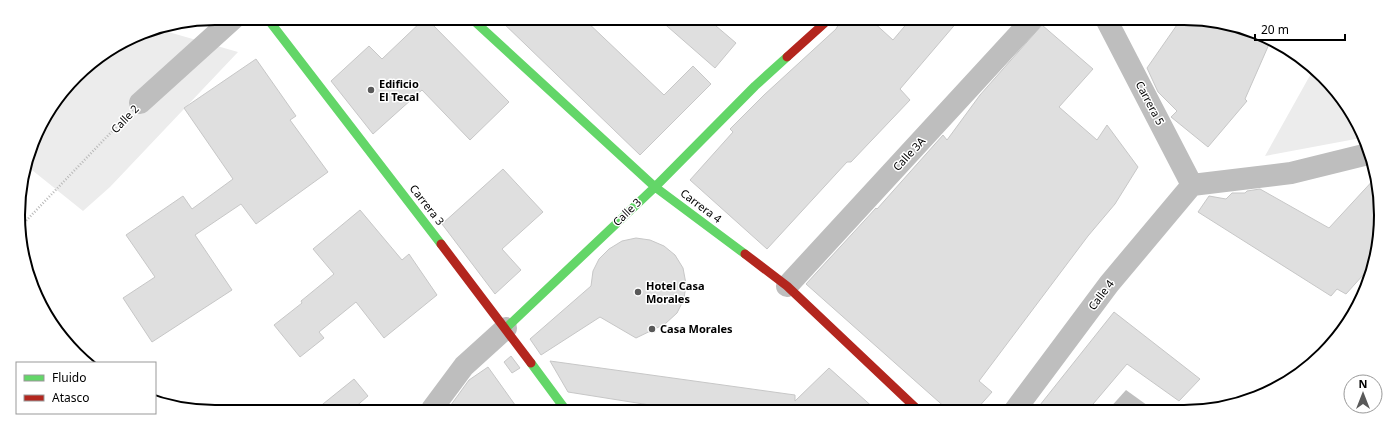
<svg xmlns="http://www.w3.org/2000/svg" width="1399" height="430" viewBox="0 0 1399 430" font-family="'Noto Sans',sans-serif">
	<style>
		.green { fill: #ececec }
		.water { fill: #bfbfbf }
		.building { fill: #dfdfdf; stroke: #c7c7c7 }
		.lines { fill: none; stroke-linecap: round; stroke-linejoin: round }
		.path { stroke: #b9b9b9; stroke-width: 2.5; stroke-dasharray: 1 2; stroke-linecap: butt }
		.street { stroke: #bebebe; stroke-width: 22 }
		.fast { stroke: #63d668; stroke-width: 9 }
		.jam { stroke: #b3261e; stroke-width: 9 }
		.poi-dot { fill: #595959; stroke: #fff; stroke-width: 1.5 }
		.labels { text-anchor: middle; stroke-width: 3; stroke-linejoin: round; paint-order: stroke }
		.poi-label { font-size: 11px; font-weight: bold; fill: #000; stroke: #fff; text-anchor: start }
		.street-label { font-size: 11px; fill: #000; stroke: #fff }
		.rim { fill: none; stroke: #000; stroke-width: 2 }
	</style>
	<rect width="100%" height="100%" fill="#fff"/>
	<!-- green -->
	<path class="green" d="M158,29L238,52L110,187L83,211L27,166L38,128L85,67L140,33Z
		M1313,70L1348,106L1361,138L1265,156Z"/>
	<!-- water -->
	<path class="water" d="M1126,390L1151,408L1149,410H1108Z"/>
	<!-- building -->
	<path class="building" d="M424,19H427L509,102L470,140L422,90L373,134L331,81L369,46L382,59Z
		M499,19H584L664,95L693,66L711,84L640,155Z
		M660,20H709L736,43L715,68Z
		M841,20H871L893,40L909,21H958L900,89L910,100L851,162H847L767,249L690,180L733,132L730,129L764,95L836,29Z
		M1179,22H1223L1270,42L1245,99L1247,101L1208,147L1171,117L1177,111L1158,92L1147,68Z
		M1042,25L1093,69L1059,107L1097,140L1107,125L1138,167L1115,204L1088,236L979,381L992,392L976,410H948L806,284L876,208L877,209L943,135L947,140L980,95Z
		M256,59L296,116L290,120L328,172L256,224L241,204L195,235L232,290L152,342L123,298L155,277L126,235L183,196L192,209L233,179L184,108Z
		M503,169L543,212L502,249L521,270L495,294L442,224Z
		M1377,176V254L1373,264L1346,294L1337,289L1331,296L1198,212L1209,196L1226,199L1232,193H1245L1247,191L1260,189L1329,228Z
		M360,210L402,260L409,254L437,295L384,338L356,302L319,332L324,338L300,357L274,325L302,303L301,301L334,274L313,249Z
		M636,238L650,240L664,246L675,255L683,268L686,284L684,299L677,313L665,324L636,338L600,317L541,355L530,339L591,286L593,271L599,259L609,249L622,241Z
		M1114,312L1200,379L1179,401L1127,364L1088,410H1036Z
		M511,356L520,368L512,373L504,362Z
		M550,361L795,395V401L829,368L876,410L675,409L568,392Z
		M488,367L518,409H448L469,380Z
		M354,379L368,396L353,409L318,408Z"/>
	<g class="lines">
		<!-- path -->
		<path class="path" d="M22,225L121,122"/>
		<!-- street -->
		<path class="street" d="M1107,21L1192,185
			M140,103L234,18
			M1192,185L1291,173L1368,154
			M787,286L1031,21
			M432,409L464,366L506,328
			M1015,410L1109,284L1192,185"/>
		<!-- fast -->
		<path class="fast" d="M267,18L441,244
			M472,19L655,187L745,254
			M506,328L655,187L755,86L787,57
			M531,363L565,409"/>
		<!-- jam -->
		<path class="jam" d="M787,57L828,20
			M441,244L531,363
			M745,254L787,286L918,410"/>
	</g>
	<!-- markers -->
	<g class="poi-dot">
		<circle cx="371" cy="90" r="4"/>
		<circle cx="638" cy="292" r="4"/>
		<circle cx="652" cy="329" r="4"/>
	</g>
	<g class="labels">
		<!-- poi labels -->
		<g class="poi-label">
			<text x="379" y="88">Edificio<tspan x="379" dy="13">El Tecal</tspan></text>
			<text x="646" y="290">Hotel Casa<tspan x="646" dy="13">Morales</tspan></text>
			<text x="660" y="333">Casa Morales</text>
		</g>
		<!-- street labels -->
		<g class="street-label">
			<text transform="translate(1150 103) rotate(62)" y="4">Carrera 5</text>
			<text transform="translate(125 119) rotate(-46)" y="4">Calle 2</text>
			<text transform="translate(909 154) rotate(-47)" y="4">Calle 3A</text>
			<text transform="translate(427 205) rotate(52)" y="4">Carrera 3</text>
			<text transform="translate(701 206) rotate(37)" y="4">Carrera 4</text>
			<text transform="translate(627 212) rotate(-44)" y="4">Calle 3</text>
			<text transform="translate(1101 295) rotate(-53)" y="4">Calle 4</text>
		</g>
	</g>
	<!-- crop -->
	<path d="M0 0H1399V430H0ZM215 25H1184A190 190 0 0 1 1374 215V215A190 190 0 0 1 1184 405H215A190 190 0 0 1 25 215V215A190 190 0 0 1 215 25Z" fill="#fff" fill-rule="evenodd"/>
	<path class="rim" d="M215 25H1184A190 190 0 0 1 1374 215V215A190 190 0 0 1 1184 405H215A190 190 0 0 1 25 215V215A190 190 0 0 1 215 25Z"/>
	<!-- legend -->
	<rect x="16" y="362" width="140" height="52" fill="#ffffff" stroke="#999999"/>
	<rect x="24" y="375" width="20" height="6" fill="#63d668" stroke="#999999"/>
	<text x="52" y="382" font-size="12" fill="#000000">Fluido</text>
	<rect x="24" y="395" width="20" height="6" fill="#b3261e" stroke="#999999"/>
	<text x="52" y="402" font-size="12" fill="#000000">Atasco</text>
	<!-- north arrow -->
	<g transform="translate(1363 394)"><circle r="19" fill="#ffffff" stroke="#999999"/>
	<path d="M0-3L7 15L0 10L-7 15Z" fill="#595959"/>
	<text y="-6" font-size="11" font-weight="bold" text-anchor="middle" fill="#000000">N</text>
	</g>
	<!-- scale -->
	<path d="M1255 34v6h90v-6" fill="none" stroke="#000000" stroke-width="2"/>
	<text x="1261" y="34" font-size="12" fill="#000000" stroke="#ffffff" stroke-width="3" paint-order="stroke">20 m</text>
</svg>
